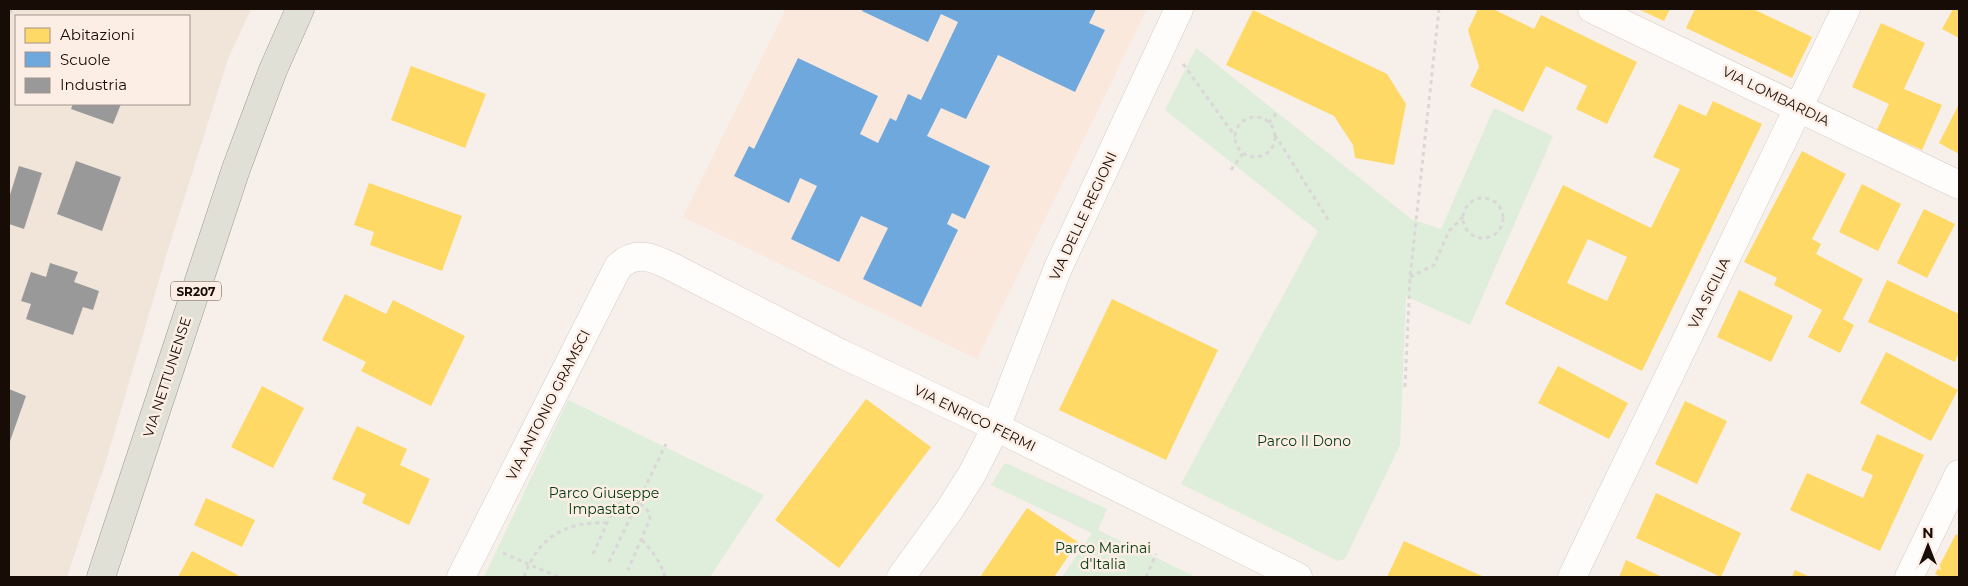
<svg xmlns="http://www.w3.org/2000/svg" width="1968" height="586" font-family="Montserrat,sans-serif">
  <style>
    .built { fill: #fae8dd }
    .industrial { fill: #f1e5d9; fill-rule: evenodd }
    .green { fill: #dfeddb }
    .homes { fill: #ffd966; fill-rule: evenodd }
    .schools { fill: #6fa8dc }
    .industry { fill: #999 }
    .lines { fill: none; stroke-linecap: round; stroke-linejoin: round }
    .street-casing { stroke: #d6ccc6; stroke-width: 29 }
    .primary-casing { stroke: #9a9686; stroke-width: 29 }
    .path { stroke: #dad7d6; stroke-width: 3; stroke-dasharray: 4 4; stroke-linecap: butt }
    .street { stroke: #fefdfc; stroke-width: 28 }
    .primary { stroke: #e0e0d7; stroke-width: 28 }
    .labels { text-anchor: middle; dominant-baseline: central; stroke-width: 5; stroke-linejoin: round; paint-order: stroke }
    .shield { fill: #fceee5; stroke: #5c5049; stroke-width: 1 }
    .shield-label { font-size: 12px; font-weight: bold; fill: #180d06 }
    .street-label { font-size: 14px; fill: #180d06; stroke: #fceee5 }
    .park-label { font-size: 14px; fill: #003b0f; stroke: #fceee5 }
  </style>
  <rect width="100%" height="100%" fill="#f7efea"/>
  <!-- built -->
  <polygon class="built" points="786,9 1147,9 977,359 683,217"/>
  <!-- industrial -->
  <path class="industrial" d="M9 9H251L228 59 166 256 106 461 67 577H9ZM16 16H189V104H16Z"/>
  <!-- green -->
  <g class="green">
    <polygon points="1196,48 1411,219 1441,229 1494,108 1553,136 1470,325 1406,296 1400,445 1345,559 1338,561 1181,484 1318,231 1165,110"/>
    <polygon points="568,400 764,495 710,577 484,577"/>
    <polygon points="1004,464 1008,464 1107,509 1098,530 1196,577 1062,577 1092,533 991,485"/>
  </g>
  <!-- homes -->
  <g class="homes">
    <polygon points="1478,9 1493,9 1534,29 1541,15 1637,62 1607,124 1576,109 1587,86 1546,66 1523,112 1470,86 1479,67 1468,30"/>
    <polygon points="1638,9 1670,9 1664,21"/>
    <polygon points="1695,9 1753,9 1812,37 1792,78 1686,28"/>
    <polygon points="1953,9 1959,9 1959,38 1942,29"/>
    <polygon points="1253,10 1387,74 1406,104 1394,165 1355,158 1353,145 1334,116 1226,65"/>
    <polygon points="1881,23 1925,43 1904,89 1942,105 1922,150 1877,130 1889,104 1852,87"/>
    <polygon points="411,66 486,94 465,148 391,120"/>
    <path d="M1713 101 1762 124 1642 371 1505 304 1563 185 1651 228 1680 169 1653 157 1679 104 1706 116ZM1588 239 1627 257 1607 301 1567 283Z"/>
    <polygon points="1959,104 1959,154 1939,143"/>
    <polygon points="1802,151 1846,174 1812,239 1821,244 1816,254 1863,279 1843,319 1854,325 1840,353 1808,337 1822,310 1774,285 1777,278 1744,262"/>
    <polygon points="369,183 462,216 442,271 370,245 374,232 354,225"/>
    <polygon points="1862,184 1901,204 1878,251 1839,232"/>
    <polygon points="1924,209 1955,224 1927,278 1897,263"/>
    <polygon points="1887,280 1959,314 1959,352 1955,362 1868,322"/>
    <polygon points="1739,290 1793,316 1771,362 1717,337"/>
    <polygon points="345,294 386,314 393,300 465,336 431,406 361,371 366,362 322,340"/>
    <polygon points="1112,299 1218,350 1166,460 1059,410"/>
    <polygon points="1886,352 1958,390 1931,441 1860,403"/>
    <polygon points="1558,366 1628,403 1609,439 1538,403"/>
    <polygon points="262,386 304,408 273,468 231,447"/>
    <polygon points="866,399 931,447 839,568 775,520"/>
    <polygon points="1685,401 1727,421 1697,484 1655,464"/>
    <polygon points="357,426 407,449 400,465 430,479 409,525 362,503 366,494 332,479"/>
    <polygon points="1877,434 1924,455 1880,551 1790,510 1807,473 1863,498 1873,475 1861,470"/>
    <polygon points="1656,493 1741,533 1721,577 1636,538"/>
    <polygon points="206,498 255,520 242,547 194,525"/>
    <polygon points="1027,508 1078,542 1054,577 980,577"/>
    <polygon points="1956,534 1959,535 1959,577 1941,577 1935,574"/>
    <polygon points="1404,541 1484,577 1387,577"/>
    <polygon points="192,551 238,575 237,577 178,577"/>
    <polygon points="1626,560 1662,577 1619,577"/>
    <polygon points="1795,570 1810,577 1792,577"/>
  </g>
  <!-- schools -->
  <polygon class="schools" points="863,9 1096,9 1089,23 1105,30 1075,92 998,55 966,119 941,108 927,136 990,166 965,219 952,213 947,224 958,230 921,307 863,279 888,228 861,216 839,262 791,239 817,186 800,178 789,203 734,176 749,146 754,149 798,58 878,96 860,134 878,143 890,118 896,121 908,94 921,100 958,22 941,14 928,42 862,11"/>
  <!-- industry -->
  <g class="industry">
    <polygon points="73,104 121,104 113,124 71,109"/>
    <polygon points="76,161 121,177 102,231 57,214"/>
    <polygon points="19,166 42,173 24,229 9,224 9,198"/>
    <polygon points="50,263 78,272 74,282 99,291 93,310 83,307 73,335 26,319 31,304 21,301 31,272 46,277"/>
    <polygon points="9,389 26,396 9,444"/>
  </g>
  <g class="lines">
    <!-- street casing -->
    <g class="street-casing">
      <g id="street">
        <polyline points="1592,9 1959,185"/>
        <path d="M461 577 618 267C637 248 656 259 676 269L840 353 996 427 1298 577"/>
        <polyline points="901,577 950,509 972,474 996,427 1058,268 1179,9"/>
        <polyline points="1572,577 1846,9"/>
        <polyline points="1909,577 1959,474"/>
      </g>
    </g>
    <!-- primary casing -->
    <g class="primary-casing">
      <polyline id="primary" points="101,577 236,169 273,70 300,9"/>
    </g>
    <!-- path -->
    <g class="path">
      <polyline points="9,13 14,9"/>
      <polyline points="1183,64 1235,136"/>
      <circle cx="1255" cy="137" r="20"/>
      <polyline points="1269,123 1277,112"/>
      <polyline points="1275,135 1329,221"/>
      <polyline points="1231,170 1243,153"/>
      <circle cx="1483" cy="218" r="20"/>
      <polyline points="1410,277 1434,265 1449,231 1463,217"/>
      <polyline points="1405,387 1410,277 1439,9"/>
      <path d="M642 540C652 551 661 562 665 577"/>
      <polyline points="503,553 558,577"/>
      <path d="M593 554 614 508C621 501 629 499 638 501L649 512 650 519 628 570"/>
      <polyline points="609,562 666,444"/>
      <path d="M524 577C538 537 566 521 607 523"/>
      <polyline points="1146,577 1156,554"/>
    </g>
    <!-- street -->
    <use href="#street" class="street"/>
    <!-- primary -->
    <use href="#primary" class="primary"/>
  </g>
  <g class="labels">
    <!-- shield labels -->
    <rect class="shield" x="171" y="281.5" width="50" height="19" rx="4"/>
    <g class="shield-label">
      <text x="196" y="291">SR207</text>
    </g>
    <!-- street labels -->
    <g class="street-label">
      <text transform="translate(1776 96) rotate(26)">VIA LOMBARDIA</text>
      <text transform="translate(1083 216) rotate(-65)">VIA DELLE REGIONI</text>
      <text transform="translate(1709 293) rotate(-64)">VIA SICILIA</text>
      <text transform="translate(167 377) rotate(-72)">VIA NETTUNENSE</text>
      <text transform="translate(548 405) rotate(-63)">VIA ANTONIO GRAMSCI</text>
      <text transform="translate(975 418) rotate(26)">VIA ENRICO FERMI</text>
    </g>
    <!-- park labels -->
    <g class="park-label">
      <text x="1304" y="441">Parco Il Dono</text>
      <text x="604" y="493">Parco Giuseppe<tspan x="604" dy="16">Impastato</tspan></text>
      <text x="1103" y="548">Parco Marinai<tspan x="1103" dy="16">d'Italia</tspan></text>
    </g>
  </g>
  <!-- border -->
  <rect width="1968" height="586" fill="none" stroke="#180d06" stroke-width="20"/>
  <!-- legend -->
  <rect x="15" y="15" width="175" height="90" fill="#fceee5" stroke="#a1948c"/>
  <rect x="25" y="28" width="25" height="15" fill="#ffd966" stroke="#a1948c"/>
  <text x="60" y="40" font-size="15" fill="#180d06">Abitazioni</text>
  <rect x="25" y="52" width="25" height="15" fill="#6fa8dc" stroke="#a1948c"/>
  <text x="60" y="65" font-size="15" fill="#180d06">Scuole</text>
  <rect x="25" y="78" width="25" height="15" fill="#999999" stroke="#a1948c"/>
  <text x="60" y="90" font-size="15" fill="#180d06">Industria</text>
  <!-- north arrow -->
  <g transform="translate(1928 546)" stroke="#fceee5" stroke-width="4" paint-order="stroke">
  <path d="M0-4L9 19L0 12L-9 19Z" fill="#180d06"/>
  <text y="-8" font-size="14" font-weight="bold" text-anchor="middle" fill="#180d06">N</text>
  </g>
</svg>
